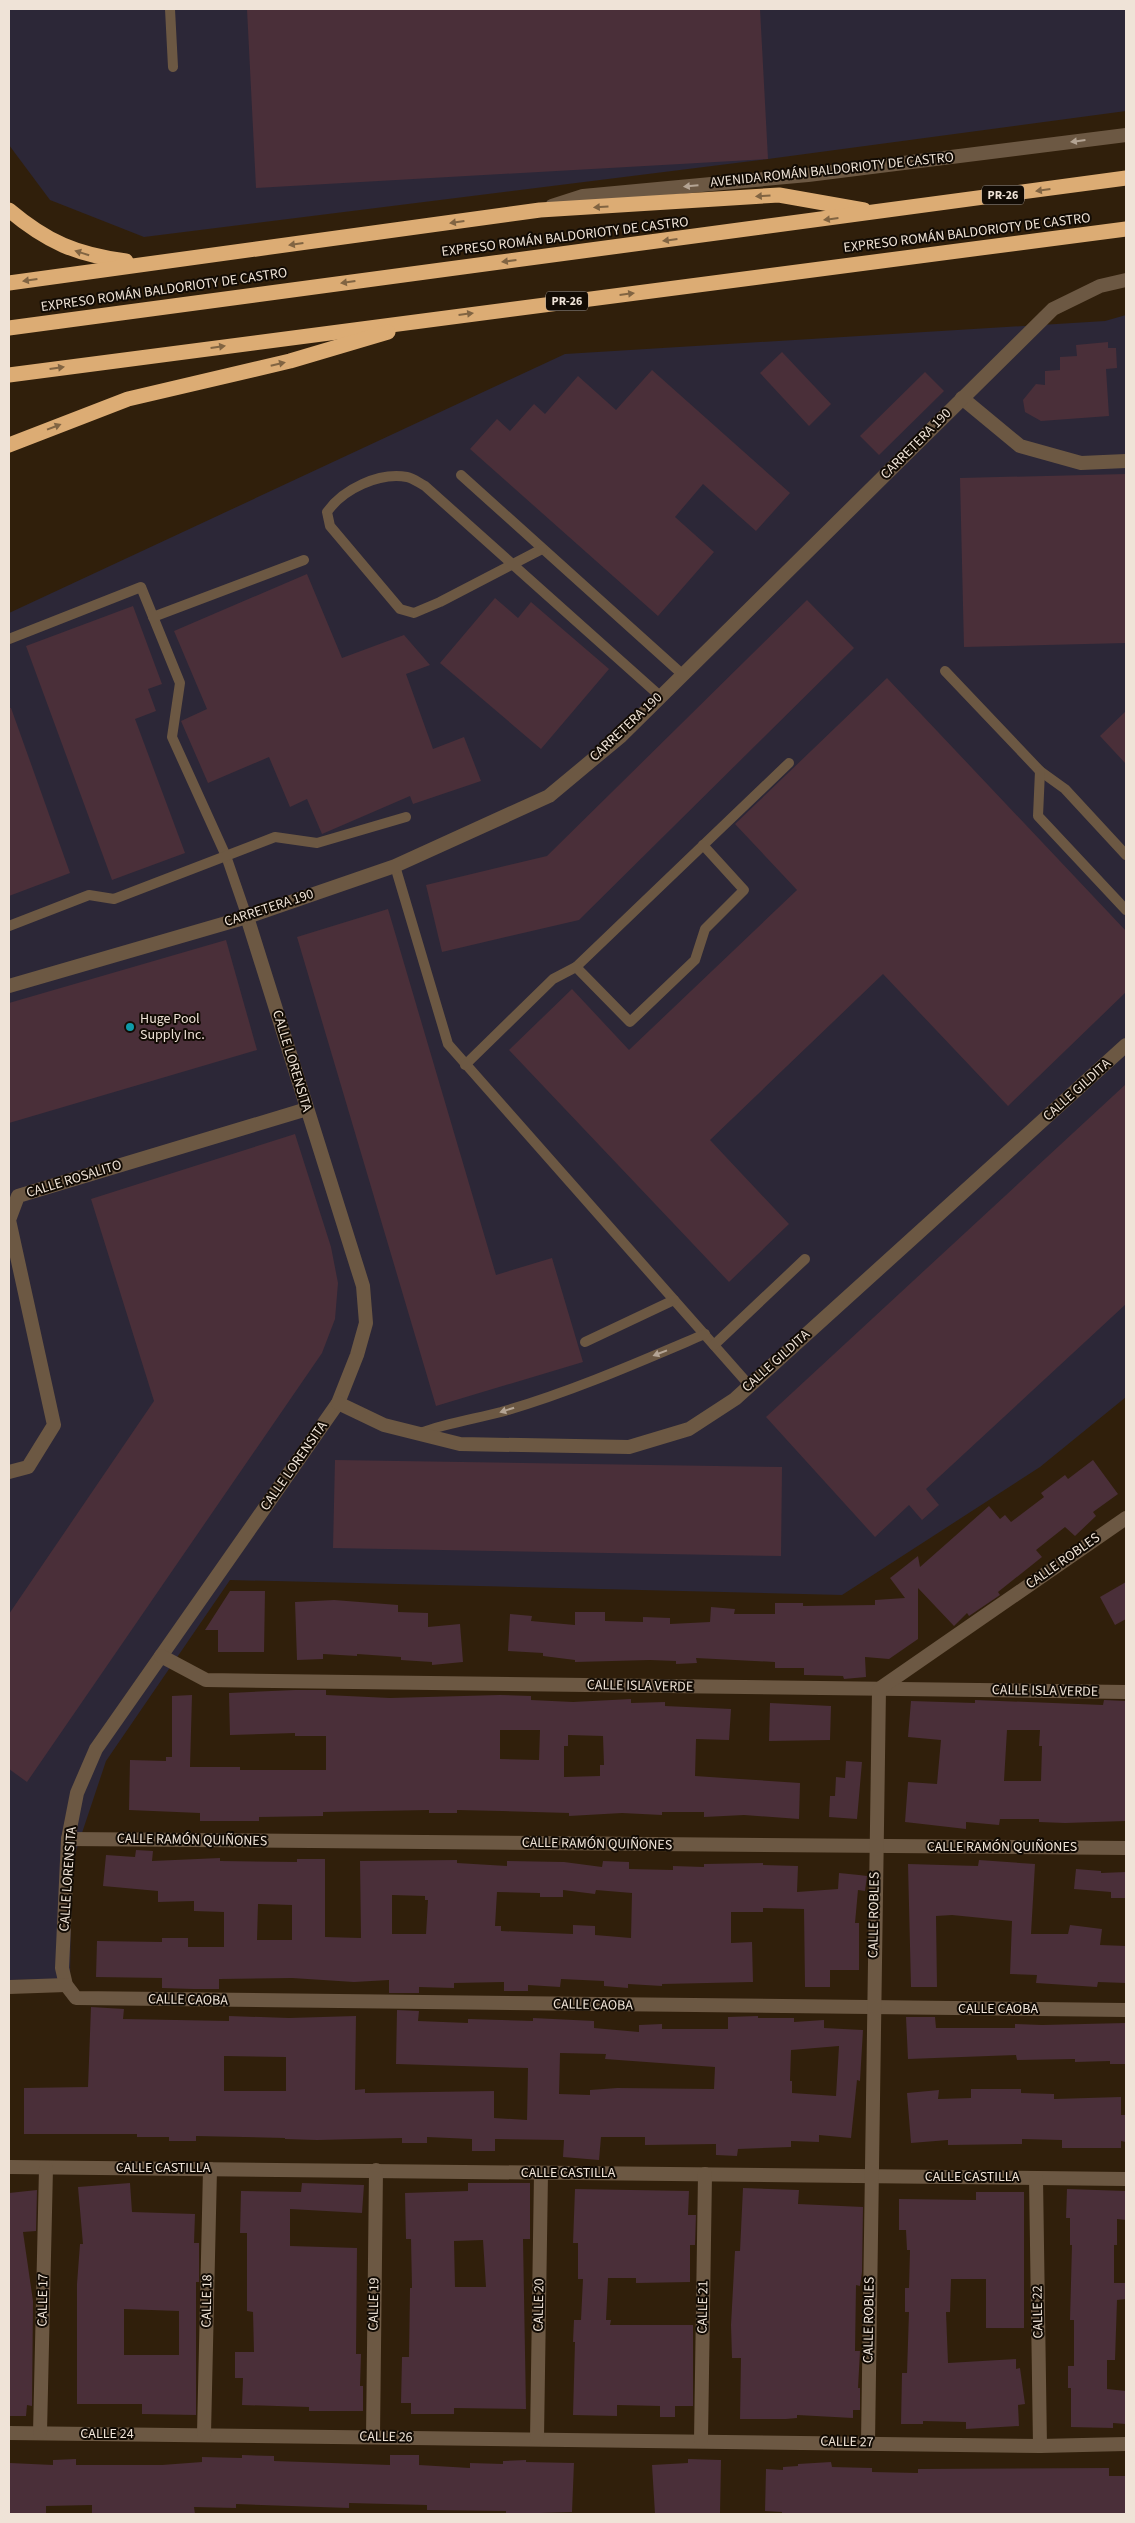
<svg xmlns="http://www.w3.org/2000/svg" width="1135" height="2523" font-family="'Source Sans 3',sans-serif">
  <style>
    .industrial { fill: #2c2737 }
    .building { fill: #4a2f39; fill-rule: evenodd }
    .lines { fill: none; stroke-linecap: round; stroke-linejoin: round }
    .service { stroke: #6c5843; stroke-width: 10 }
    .minor { stroke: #6c5843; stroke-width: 14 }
    .tertiary { stroke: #6c5843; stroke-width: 14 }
    .motorway { stroke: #dcac74; stroke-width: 15 }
    .oneway { fill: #b4a494 }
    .oneway2 { fill: #816442 }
    .culture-dot { fill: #0f9aa8; stroke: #120b04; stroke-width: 2 }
    .labels { text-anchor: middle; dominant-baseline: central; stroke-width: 4; stroke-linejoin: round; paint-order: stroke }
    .shield { fill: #120b04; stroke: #ada298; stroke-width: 1 }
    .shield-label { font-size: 12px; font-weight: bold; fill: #efe3d7 }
    .street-label { font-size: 14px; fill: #efe3d7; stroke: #120b04 }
    .poi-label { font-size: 14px; fill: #efe3d7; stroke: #120b04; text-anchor: start }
  </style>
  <rect width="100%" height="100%" fill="#301f0b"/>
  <!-- industrial -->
  <g class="industrial">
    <polygon points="9,9 1126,9 1126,111 768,159 144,237 50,200 9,145"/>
    <polygon points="1126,315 1126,1397 1040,1467 842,1595 230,1580 106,1761 72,1863 70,1979 9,1980 9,613 565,354 1105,321"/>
  </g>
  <!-- building -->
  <g class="building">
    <polygon points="247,9 760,9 768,159 256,188"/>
    <polygon points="1108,342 1108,348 1116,348 1117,368 1106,369 1109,416 1041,421 1025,412 1023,400 1036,384 1045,385 1045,371 1060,370 1060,357 1077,356 1076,345"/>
    <polygon points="782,352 831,404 809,426 760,373"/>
    <polygon points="652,370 790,493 756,531 703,484 675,517 714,552 658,616 470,449 497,419 510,431 534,404 545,414 578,376 616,410"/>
    <polygon points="925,372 944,391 879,455 860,436"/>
    <polygon points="1126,474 1126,643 964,647 960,478"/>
    <polygon points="307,574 342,658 404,635 430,665 406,674 433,749 464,737 481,781 413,804 410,796 322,834 307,799 290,807 269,757 208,783 181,721 207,709 174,631"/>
    <polygon points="495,598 518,618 531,602 609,669 541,749 440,663"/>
    <polygon points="807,600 854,648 579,920 442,952 426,885 547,856"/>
    <polygon points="133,606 162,684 148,689 156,711 135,719 185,853 112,880 26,646"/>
    <polygon points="887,678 1126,931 1126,992 1008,1106 883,974 710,1140 789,1224 729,1282 509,1050 572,989 629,1050 797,890 735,824"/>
    <polygon points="9,708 11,708 70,873 9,896"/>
    <polygon points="1126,711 1126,764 1100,736"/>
    <polygon points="388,909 496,1275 552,1258 583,1362 436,1406 297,937"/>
    <polygon points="226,940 257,1050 9,1123 9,1003"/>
    <polygon points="1126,1084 1126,1304 926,1489 939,1505 922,1520 909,1505 875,1537 766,1417"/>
    <polygon points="295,1134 331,1247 338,1283 335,1319 322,1353 27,1782 9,1769 9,1614 154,1401 91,1199"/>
    <polygon points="335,1460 782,1467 781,1556 333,1548"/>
    <polygon points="1093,1460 1118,1494 1093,1512 1096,1516 1075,1536 1065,1527 1036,1550 1042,1557 998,1592 1000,1595 969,1616 967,1613 954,1626 918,1588 918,1639 889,1659 865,1657 866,1677 844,1679 843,1676 804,1675 804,1668 775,1668 775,1662 696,1658 697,1663 676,1664 676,1661 650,1660 575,1662 575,1660 543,1656 543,1653 508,1651 510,1614 532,1616 531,1621 575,1625 575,1612 605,1612 605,1621 643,1622 643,1617 670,1618 670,1624 710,1622 711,1607 735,1609 734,1614 775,1614 775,1603 803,1603 803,1606 875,1605 875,1600 905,1598 890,1578 918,1556 920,1567 989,1506 1000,1519 1005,1515 1011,1522 1044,1497 1041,1493 1065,1475 1068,1479"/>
    <polygon points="1126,1582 1126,1619 1115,1625 1100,1597"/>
    <polygon points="230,1591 265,1591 264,1652 218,1652 218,1630 205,1630"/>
    <polygon points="334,1600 398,1605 398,1612 428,1613 428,1627 460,1624 463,1662 432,1665 432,1662 401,1660 401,1657 357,1654 357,1656 323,1654 323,1659 297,1660 295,1602"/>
    <path d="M295 1690H326V1695L390 1698 500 1695 531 1696V1700L573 1702 631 1699V1703L665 1702V1706L731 1709 729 1740 696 1739 695 1776 800 1783 799 1819 744 1815 704 1817V1812H662V1815L622 1813 569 1816V1813L502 1811 457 1810V1813H429V1810L323 1812V1816L259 1817V1821H200V1813L129 1810 130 1760 166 1761V1757H172V1696L192 1695 190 1767H240V1770H326V1736H295V1733L230 1735 229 1693ZM500 1730H540L539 1760 500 1759ZM568 1735 603 1736 604 1765H600V1776L564 1777V1746H568Z"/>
    <path d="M975 1700 1103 1705 1104 1700 1126 1701V1821L1065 1823 1039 1822V1819H1000L999 1825 966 1822V1829L905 1822 908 1782 937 1784 941 1740 908 1737 911 1701 975 1703ZM1007 1730H1040L1039 1746H1042L1041 1781H1004Z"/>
    <polygon points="770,1703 831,1706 830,1740 769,1741"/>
    <polygon points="846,1761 862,1762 857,1819 829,1817 830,1796 835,1796 836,1777 845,1778"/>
    <path d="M136 1850 153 1851 152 1861 220 1858V1861L297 1862V1859H325V1937L361 1938 360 1861 457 1860V1863L507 1866V1861L564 1862 602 1867 603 1861 629 1862V1869L673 1870V1866L704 1867V1864L763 1863V1865L798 1866 797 1892 838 1889 839 1873 859 1875 867 1876 865 1891 858 1890 855 1923H859V1970H830V1987H805L804 1909 763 1908V1912H731V1943L752 1942 753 1982 662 1984V1986L628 1984V1988L604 1986V1981L561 1979 560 1987 528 1985V1991H504V1982L454 1983V1988L419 1987V1993H389V1980L354 1982 292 1978 219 1979V1989H193L162 1988V1978L96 1977 97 1941 162 1942V1938H188V1947H224V1912L194 1911V1901L158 1902V1891L103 1886 106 1855 135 1857ZM563 1890 595 1894 596 1890 632 1893 631 1938 595 1935V1926L573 1925V1934L501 1931V1926H495L497 1892 540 1893V1897H563ZM392 1895 425 1896V1900H428L426 1934H392ZM258 1904 292 1905V1940H257Z"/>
    <polygon points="979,1860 1035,1864 1031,1934 1068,1934 1070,1925 1102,1929 1100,1945 1126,1946 1126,1983 1098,1982 1097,1987 1036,1983 1037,1975 1010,1974 1012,1921 952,1915 936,1916 937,1987 911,1987 908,1864 978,1866"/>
    <polygon points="1076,1869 1101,1871 1101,1873 1126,1872 1126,1898 1111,1898 1111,1892 1074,1889"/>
    <path d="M91 2007 124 2009 123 2019 229 2021V2016L289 2018 356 2016 355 2090 365 2089V2093L494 2091V2118L527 2120 528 2068 396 2064 397 2010 419 2011 418 2021 468 2023V2019L533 2021V2018L594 2021V2028L639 2032V2025L662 2024V2029H728V2017L758 2016V2018H794V2022L824 2020V2028L863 2030 860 2081 857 2080 851 2138 819 2135V2142L791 2141V2147L738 2149 737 2156 716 2155V2144L645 2145V2137H601L599 2160 563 2157 564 2140 495 2139V2151H472V2139L427 2137V2143H402V2138L317 2140 285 2139V2138L196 2136V2141H169V2137H137V2134H24V2088L88 2087ZM839 2046 836 2096 792 2093V2081H790L791 2050ZM560 2053 606 2054 605 2059 715 2067 714 2089 617 2088 590 2090V2095L559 2094ZM224 2056 286 2057V2091H224Z"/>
    <polygon points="906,2017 935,2017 936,2028 1015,2028 1015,2024 1042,2025 1126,2023 1126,2064 1110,2064 1110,2061 1075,2062 1075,2059 1017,2060 1016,2055 908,2059"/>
    <polygon points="971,2089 1021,2089 1021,2093 1054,2094 1054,2099 1121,2097 1121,2115 1126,2115 1126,2142 1121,2141 1121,2148 1062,2148 1062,2140 1022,2139 1022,2144 948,2145 948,2140 911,2143 907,2093 939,2090 938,2099 971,2098"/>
    <path d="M130 2183 132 2212 195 2214 194 2243H199V2282H196V2415L142 2414V2404H77V2284L80 2244H83L78 2187ZM124 2309 179 2311V2355H124Z"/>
    <polygon points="302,2183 364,2185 362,2213 290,2209 290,2246 357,2248 356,2354 361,2354 360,2386 363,2386 363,2411 309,2411 309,2407 242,2405 243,2378 235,2378 235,2352 254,2352 253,2312 247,2311 247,2233 240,2233 241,2191 301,2192"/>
    <path d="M468 2183H530V2239H523L526 2409 454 2408V2414H411V2403H401L402 2357H409L410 2288H412L411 2239H406L405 2193 468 2191ZM483 2240 486 2287H455L454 2241Z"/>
    <polygon points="743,2188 799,2190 798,2204 863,2207 862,2272 860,2286 856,2285 855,2351 860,2351 858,2388 860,2388 860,2410 853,2410 853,2418 797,2415 797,2418 786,2419 740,2419 741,2358 732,2358 731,2325 735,2251 740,2251"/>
    <polygon points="575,2189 689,2191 688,2215 696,2215 695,2245 690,2245 690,2282 636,2283 636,2278 608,2278 606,2320 611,2320 610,2325 693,2325 693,2406 675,2406 675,2417 660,2417 660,2406 617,2405 617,2416 573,2415 575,2342 573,2342 574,2320 581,2320 583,2279 578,2279 578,2243 573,2243"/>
    <polygon points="1067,2189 1126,2191 1126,2220 1117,2219 1117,2245 1114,2245 1114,2283 1126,2283 1126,2299 1117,2300 1115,2360 1107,2360 1107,2389 1126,2391 1126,2424 1113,2423 1113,2428 1071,2427 1071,2388 1068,2388 1068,2366 1074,2366 1074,2320 1070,2320 1072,2245 1070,2245 1070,2218 1066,2218"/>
    <polygon points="37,2190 36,2231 23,2232 33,2301 32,2406 27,2405 26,2416 9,2416 9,2193"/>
    <polygon points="976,2192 1024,2192 1024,2328 986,2328 986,2279 951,2279 950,2312 946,2312 948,2363 1016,2359 1016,2369 1020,2368 1025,2404 1018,2405 1019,2426 966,2429 966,2422 923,2421 923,2424 901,2424 902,2373 907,2373 909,2312 905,2312 905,2288 909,2288 910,2250 907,2250 906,2230 899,2230 899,2199 976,2200"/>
    <polygon points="242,2455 274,2456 274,2461 390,2465 390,2455 419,2455 419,2465 470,2468 470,2463 503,2464 503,2461 526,2460 526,2462 574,2463 572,2512 506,2514 506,2511 427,2510 427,2505 349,2503 349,2508 236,2504 236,2508 194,2507 195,2514 92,2514 92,2505 46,2506 46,2514 9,2514 10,2463 53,2465 53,2460 76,2459 76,2465 162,2465 202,2462 202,2457 242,2458"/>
    <polygon points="688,2459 721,2460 720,2514 655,2514 652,2465 688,2463"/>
    <polygon points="831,2462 832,2467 872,2468 872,2472 918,2473 918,2469 1109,2468 1109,2476 1126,2476 1126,2514 782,2514 782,2512 765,2511 766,2469 783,2470 783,2467 798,2466 798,2464"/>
  </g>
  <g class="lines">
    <!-- service -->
    <g class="service">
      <polyline points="170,9 173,67"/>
      <polyline points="461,475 682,674"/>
      <path d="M542 549 440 602 414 613 400 609 330 526 327 512C343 489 379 472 407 477 413 478 419 483 425 486L660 696"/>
      <polyline points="153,617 304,560"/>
      <polyline points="9,639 141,587 180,683 172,737 226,856 247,917"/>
      <polyline points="945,671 1040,771 1065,789 1126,855"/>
      <polyline points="1040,771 1038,816 1126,910"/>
      <polyline points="395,866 448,1044 750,1386"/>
      <polyline points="9,926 89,895 114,899 275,837 317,843 406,817"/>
      <polyline points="576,967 789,763"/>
      <polyline points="465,1065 553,979 576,967 630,1022 695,960 705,929 744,890 703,845"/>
      <polyline points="585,1342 674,1300"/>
      <polyline points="714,1345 805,1259"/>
      <path d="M420 1433C447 1423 474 1419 501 1412 571 1392 639 1362 705 1334"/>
    </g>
    <!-- minor -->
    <g class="minor">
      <polyline points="552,206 583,196 808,175 1126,135"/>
      <polyline points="962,398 1020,446 1081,463 1126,461"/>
      <polyline points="247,917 363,1286 366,1323 357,1355 338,1403 96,1749 77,1793 68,1839 62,1968 66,1985 76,1998 1126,2010"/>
      <polyline points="338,1403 384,1425 460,1444 629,1447 689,1429 735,1399 1126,1045"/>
      <polyline points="9,1472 28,1467 54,1425 9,1220 18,1196 307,1109"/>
      <polyline points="161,1656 206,1680 1126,1692"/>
      <polyline points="68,1839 1126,1848"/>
      <polyline points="9,1987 66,1985"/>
      <polyline points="9,2167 1126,2179"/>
      <polyline points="1036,2178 1040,2446"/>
      <polyline points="9,2433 1040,2446 1126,2444"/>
      <polyline points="40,2433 46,2168"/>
      <polyline points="204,2434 210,2169"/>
      <polyline points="373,2437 376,2170"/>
      <polyline points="537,2438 541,2173"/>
      <polyline points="701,2440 705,2174"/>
      <polyline points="868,2442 879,1689 1126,1518"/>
    </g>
    <!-- tertiary -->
    <polyline class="tertiary" points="9,986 247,917 395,866 549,796 621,736 1053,309 1100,286 1126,280"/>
    <!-- motorway -->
    <g class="motorway">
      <path d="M9 210C47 242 77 255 126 261"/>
      <polyline points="9,283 540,210 779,195 864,210"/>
      <polyline points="9,328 1126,178"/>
      <polyline points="9,375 1126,229"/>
      <polyline points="9,445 128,399 290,361 388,332"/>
    </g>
  </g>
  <!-- one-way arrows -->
  <defs><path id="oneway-solid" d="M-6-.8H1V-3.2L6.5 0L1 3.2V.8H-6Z" transform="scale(1.25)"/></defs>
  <g class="oneway">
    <use href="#oneway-solid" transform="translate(1078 141) rotate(173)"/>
    <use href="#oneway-solid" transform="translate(691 186) rotate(175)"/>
    <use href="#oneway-solid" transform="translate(660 1353) rotate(159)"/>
    <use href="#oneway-solid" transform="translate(507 1410) rotate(162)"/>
  </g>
  <g class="oneway2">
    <use href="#oneway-solid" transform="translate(1043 190) rotate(172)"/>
    <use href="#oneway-solid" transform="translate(763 196) rotate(176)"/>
    <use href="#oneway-solid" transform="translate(601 207) rotate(176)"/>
    <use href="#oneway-solid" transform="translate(831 219) rotate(173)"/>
    <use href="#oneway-solid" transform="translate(457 222) rotate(172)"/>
    <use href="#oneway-solid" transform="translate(670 240) rotate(173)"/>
    <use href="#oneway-solid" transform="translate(296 244) rotate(172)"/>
    <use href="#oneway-solid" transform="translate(82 253) rotate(-163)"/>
    <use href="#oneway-solid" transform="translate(509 261) rotate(173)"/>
    <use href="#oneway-solid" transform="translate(30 280) rotate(172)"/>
    <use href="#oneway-solid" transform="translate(348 282) rotate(172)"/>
    <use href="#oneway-solid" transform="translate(627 294) rotate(-7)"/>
    <use href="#oneway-solid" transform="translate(466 314) rotate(-7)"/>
    <use href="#oneway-solid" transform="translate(218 347) rotate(-8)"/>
    <use href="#oneway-solid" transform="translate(278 364) rotate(-13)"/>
    <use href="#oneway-solid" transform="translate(57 368) rotate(-8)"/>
    <use href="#oneway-solid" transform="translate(54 427) rotate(-21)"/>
  </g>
  <!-- markers -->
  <circle class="culture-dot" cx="130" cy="1027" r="5"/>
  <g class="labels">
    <!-- shield labels -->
    <g class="shield">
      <rect x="982" y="185.5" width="42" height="19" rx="4"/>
      <rect x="546" y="291.5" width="42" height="19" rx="4"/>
    </g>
    <g class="shield-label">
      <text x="1003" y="195">PR-26</text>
      <text x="567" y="301">PR-26</text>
    </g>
    <!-- street labels -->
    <g class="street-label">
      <text transform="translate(832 170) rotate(-6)">AVENIDA ROMÁN BALDORIOTY DE CASTRO</text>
      <text transform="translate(967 233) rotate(-7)">EXPRESO ROMÁN BALDORIOTY DE CASTRO</text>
      <text transform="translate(565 237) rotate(-7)">EXPRESO ROMÁN BALDORIOTY DE CASTRO</text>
      <text transform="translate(164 290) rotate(-8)">EXPRESO ROMÁN BALDORIOTY DE CASTRO</text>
      <text transform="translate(916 444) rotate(-45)">CARRETERA 190</text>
      <text transform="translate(626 727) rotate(-43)">CARRETERA 190</text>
      <text transform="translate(269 908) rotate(-18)">CARRETERA 190</text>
      <text transform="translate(292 1061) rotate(73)">CALLE LORENSITA</text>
      <text transform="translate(1077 1090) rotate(-42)">CALLE GILDITA</text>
      <text transform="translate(74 1179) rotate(-17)">CALLE ROSALITO</text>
      <text transform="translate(776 1361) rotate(-42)">CALLE GILDITA</text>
      <text transform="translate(294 1466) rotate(-55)">CALLE LORENSITA</text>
      <text transform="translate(1063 1561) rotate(-35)">CALLE ROBLES</text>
      <text transform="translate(640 1686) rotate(1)">CALLE ISLA VERDE</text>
      <text transform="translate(1045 1691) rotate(1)">CALLE ISLA VERDE</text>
      <text transform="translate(192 1840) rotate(1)">CALLE RAMÓN QUIÑONES</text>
      <text transform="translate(597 1844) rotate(1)">CALLE RAMÓN QUIÑONES</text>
      <text x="1002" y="1847">CALLE RAMÓN QUIÑONES</text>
      <text transform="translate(68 1879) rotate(-86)">CALLE LORENSITA</text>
      <text transform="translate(874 1915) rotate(-89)">CALLE ROBLES</text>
      <text transform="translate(188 2000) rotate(1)">CALLE CAOBA</text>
      <text transform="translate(593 2005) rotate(1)">CALLE CAOBA</text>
      <text x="998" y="2009">CALLE CAOBA</text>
      <text x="163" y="2168">CALLE CASTILLA</text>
      <text x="568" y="2173">CALLE CASTILLA</text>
      <text x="972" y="2177">CALLE CASTILLA</text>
      <text transform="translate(43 2300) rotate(-89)">CALLE 17</text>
      <text transform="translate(207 2301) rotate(-89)">CALLE 18</text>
      <text transform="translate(374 2304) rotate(-89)">CALLE 19</text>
      <text transform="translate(539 2305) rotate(-89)">CALLE 20</text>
      <text transform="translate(703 2307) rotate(-89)">CALLE 21</text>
      <text transform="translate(1038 2312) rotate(-91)">CALLE 22</text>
      <text transform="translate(869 2320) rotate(-89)">CALLE ROBLES</text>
      <text x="107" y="2434">CALLE 24</text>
      <text transform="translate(386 2437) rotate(1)">CALLE 26</text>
      <text transform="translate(847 2442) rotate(1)">CALLE 27</text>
    </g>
    <!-- poi labels -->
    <g class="poi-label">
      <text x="140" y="1019">Huge Pool<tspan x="140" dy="16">Supply Inc.</tspan></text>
    </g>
  </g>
  <!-- border -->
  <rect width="1135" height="2523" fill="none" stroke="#efe3d7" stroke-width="20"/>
</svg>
